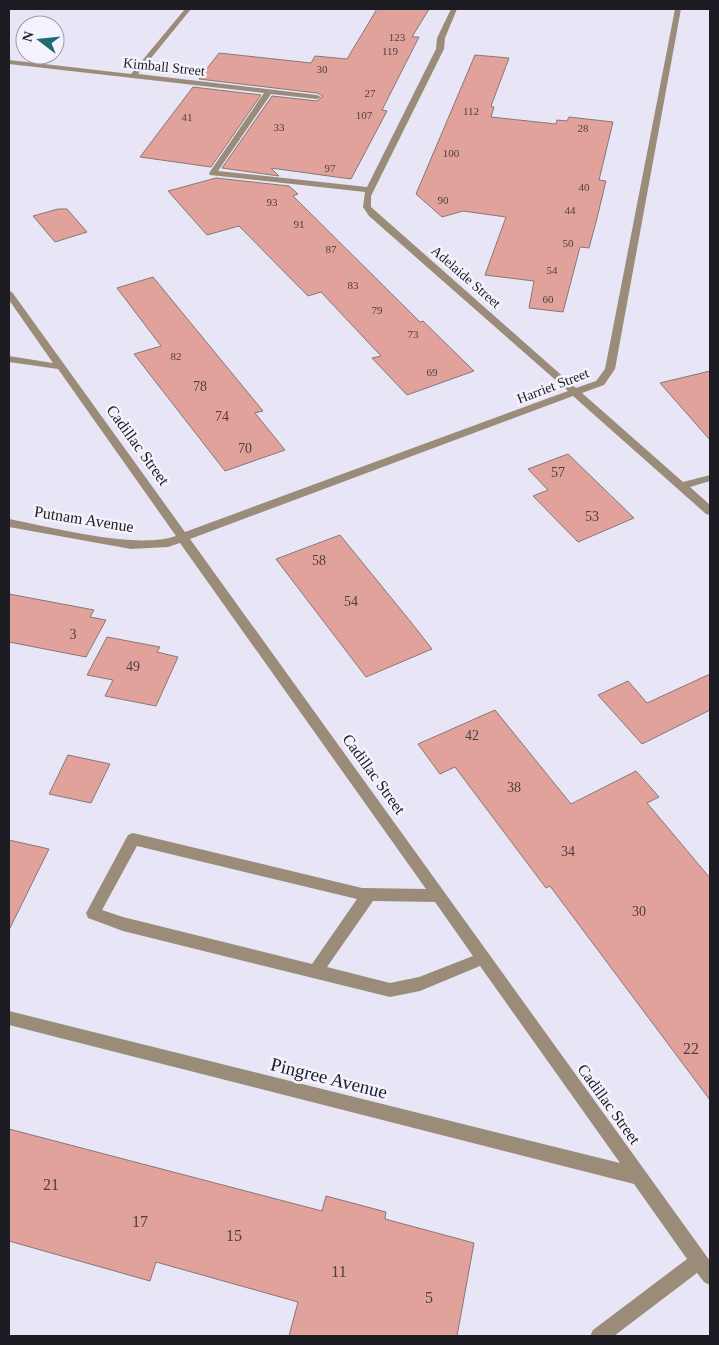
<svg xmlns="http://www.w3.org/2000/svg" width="719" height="1345" font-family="Georgia,serif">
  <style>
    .building { fill: #e0a29a; stroke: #897775 }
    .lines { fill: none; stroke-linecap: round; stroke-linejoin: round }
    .minor { fill: #9b8c79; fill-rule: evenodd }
    .labels { text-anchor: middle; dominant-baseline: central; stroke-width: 5; stroke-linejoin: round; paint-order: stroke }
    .far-number-label { font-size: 11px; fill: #4e3e40 }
    .far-street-label { font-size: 14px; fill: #1d1c22; stroke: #f4f3fd }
    .number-label { font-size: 14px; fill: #4e3e40 }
    .street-label { font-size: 16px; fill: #1d1c22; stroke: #f4f3fd }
    .near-number-label { font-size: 16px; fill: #4e3e40 }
    .near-street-label { font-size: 19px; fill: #1d1c22; stroke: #f4f3fd }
  </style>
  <rect width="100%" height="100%" fill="#e7e5f6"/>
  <!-- building -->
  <g class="building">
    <polygon points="377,9 429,9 412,37 419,37 382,110 387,111 351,179 271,168 279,176 222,168 272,96 317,101 323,96 317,93 199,79 219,53 311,63 315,56 347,59"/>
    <polygon points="475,55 509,58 491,106 494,107 491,117 556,124 557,120 567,121 569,117 613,122 599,180 606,181 596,222 589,248 580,247 563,312 529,308 534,281 485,275 506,217 463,211 442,217 416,194"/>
    <polygon points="193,87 261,95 211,167 140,157"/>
    <polygon points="216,178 289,186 298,194 293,196 420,322 423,321 474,371 407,395 372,358 381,356 321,292 308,296 239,226 207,235 168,191"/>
    <polygon points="58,209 67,209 87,232 55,242 33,216"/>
    <polygon points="153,277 263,411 255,413 285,450 225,471 134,354 161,346 117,288"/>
    <polygon points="710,371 710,440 660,383"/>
    <polygon points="568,454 634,518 578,542 533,496 548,490 528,469"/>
    <polygon points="340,535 410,621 432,649 366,677 276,559"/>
    <polygon points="9,594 94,610 90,617 106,620 86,657 9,642"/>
    <polygon points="107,637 160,647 157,652 178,657 156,706 105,696 113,680 87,675"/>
    <polygon points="710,674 710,710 642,744 598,695 628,681 647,703"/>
    <polygon points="495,710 571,804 636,771 659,797 647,803 710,878 710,1100 550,886 546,888 455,767 440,774 418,744"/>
    <polygon points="68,755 110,764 91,803 49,794"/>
    <polygon points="9,840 49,849 9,930"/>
    <polygon points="9,1129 322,1211 326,1196 386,1212 385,1219 474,1243 457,1336 289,1336 298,1302 156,1262 150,1281 9,1241"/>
  </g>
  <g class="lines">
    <!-- minor -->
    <path class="minor" d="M185 9H191L138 74 317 95 321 97 317 99 271 94 218 171 367 187 436 49 437 38 451 9H457L445 38 444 49 371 196V207L576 388 596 381 605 369 675 9H681L615 369 604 385 582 393 683 482 710 475V481L690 487 710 505V515L706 514 573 396 190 539 710 1261V1285L704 1282 697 1273 614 1336H590L593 1330 687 1259 634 1184 9 1025V1011L620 1163 480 966 420 991 390 997 123 931 88 918 86 913 128 835 133 833 362 888 426 889 180 543 168 547 131 549 9 527V519C51 527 137 550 176 536L58 369 9 362V356L53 363 9 300V291L12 292 185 532 568 391 369 216 363 207 365 192 210 175 209 173 264 93 9 64V60L131 74ZM137 846 357 899 312 964 123 917 102 910ZM373 901 435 902 473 956 419 977 390 983 327 967Z"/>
  </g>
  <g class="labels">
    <!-- far-number labels -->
    <g class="far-number-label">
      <text x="397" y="37">123</text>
      <text x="390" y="51">119</text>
      <text x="322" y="69">30</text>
      <text x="370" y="93">27</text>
      <text x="471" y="111">112</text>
      <text x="364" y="115">107</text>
      <text x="187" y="117">41</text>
      <text x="279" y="127">33</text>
      <text x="583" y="128">28</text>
      <text x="451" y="153">100</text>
      <text x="330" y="168">97</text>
      <text x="584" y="187">40</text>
      <text x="443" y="200">90</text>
      <text x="272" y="202">93</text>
      <text x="570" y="210">44</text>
      <text x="299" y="224">91</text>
      <text x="568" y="243">50</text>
      <text x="331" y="249">87</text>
      <text x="552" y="270">54</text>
      <text x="353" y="285">83</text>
      <text x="548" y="299">60</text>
      <text x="377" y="310">79</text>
      <text x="413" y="334">73</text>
      <text x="176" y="356">82</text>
      <text x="432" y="372">69</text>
    </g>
    <!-- far-street labels -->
    <g class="far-street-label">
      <text transform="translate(164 67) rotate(6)">Kimball Street</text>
      <text transform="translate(466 277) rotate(41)">Adelaide Street</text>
      <text transform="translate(553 386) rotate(-21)">Harriet Street</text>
    </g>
    <!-- number labels -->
    <g class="number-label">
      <text x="200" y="386">78</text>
      <text x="222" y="416">74</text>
      <text x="245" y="448">70</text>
      <text x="558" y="472">57</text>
      <text x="592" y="516">53</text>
      <text x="319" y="560">58</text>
      <text x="351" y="601">54</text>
      <text x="73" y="634">3</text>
      <text x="133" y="666">49</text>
      <text x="472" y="735">42</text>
      <text x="514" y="787">38</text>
      <text x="568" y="851">34</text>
      <text x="639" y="911">30</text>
    </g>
    <!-- street labels -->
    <g class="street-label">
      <text transform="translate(138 445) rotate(54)">Cadillac Street</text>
      <text transform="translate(84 519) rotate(9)">Putnam Avenue</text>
      <text transform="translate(374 774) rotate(54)">Cadillac Street</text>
      <text transform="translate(609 1104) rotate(54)">Cadillac Street</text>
    </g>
    <!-- near-number labels -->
    <g class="near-number-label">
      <text x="691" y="1048">22</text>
      <text x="51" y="1184">21</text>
      <text x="140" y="1221">17</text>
      <text x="234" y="1235">15</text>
      <text x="339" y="1271">11</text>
      <text x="429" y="1297">5</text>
    </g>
    <!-- near-street labels -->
    <g class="near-street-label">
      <text transform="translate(329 1078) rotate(14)">Pingree Avenue</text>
    </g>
  </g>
  <!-- border -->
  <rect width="719" height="1345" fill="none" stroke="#1d1c22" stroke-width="20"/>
  <!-- north arrow -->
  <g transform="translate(40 40) rotate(286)"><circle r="24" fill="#f4f3fd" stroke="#9e9da5"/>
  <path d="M0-4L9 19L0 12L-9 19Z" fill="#206b73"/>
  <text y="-8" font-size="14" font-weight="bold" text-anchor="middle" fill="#1d1c22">N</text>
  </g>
</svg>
